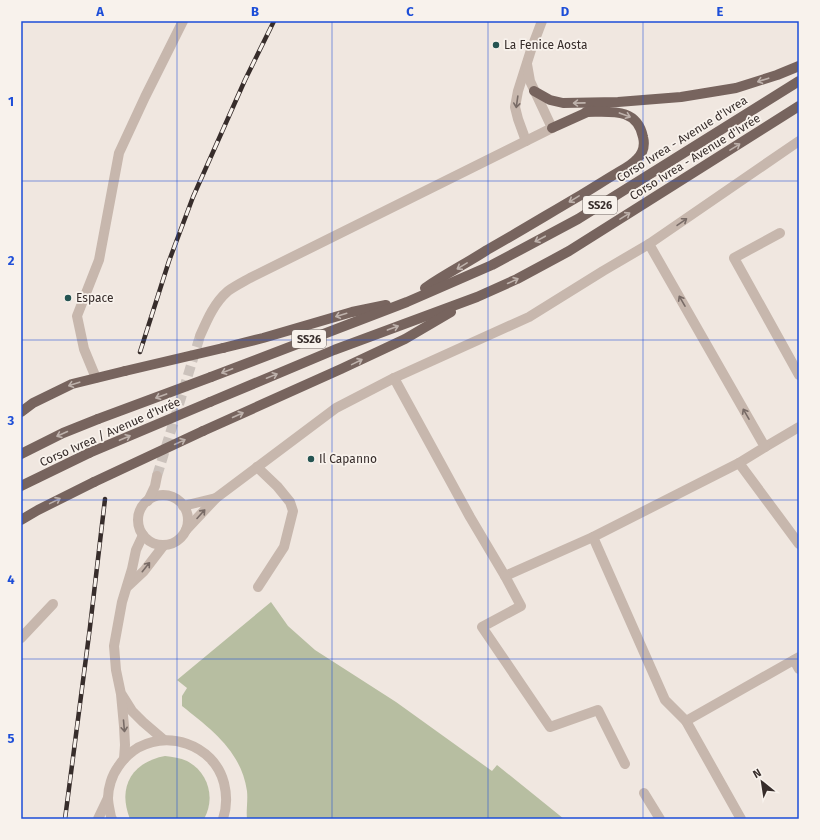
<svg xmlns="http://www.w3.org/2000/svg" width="820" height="840" font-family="'Fira Sans',sans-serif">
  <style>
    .green { fill: #b7bea1 }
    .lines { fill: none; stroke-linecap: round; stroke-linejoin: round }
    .minor-tunnel { stroke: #cbc2bc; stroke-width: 10; stroke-dasharray: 10 5; stroke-linecap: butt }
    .service { stroke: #c7b7ad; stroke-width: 10 }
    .minor { stroke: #c7b7ad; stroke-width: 10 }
    .tertiary { stroke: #c7b7ad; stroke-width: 10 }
    .primary { stroke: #77645e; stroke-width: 10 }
    .rail-casing { stroke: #372d2b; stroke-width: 4.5 }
    .rail { stroke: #f8f2ec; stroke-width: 3; stroke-dasharray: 9; stroke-linecap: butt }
    .primary-bridge { stroke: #77645e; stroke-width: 10 }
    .oneway { stroke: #beb2ac }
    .oneway2 { stroke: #786b66 }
    .grid { fill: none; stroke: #1d4ed8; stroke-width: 1; stroke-opacity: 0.55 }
    .poi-dot { fill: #255452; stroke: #f8f2ec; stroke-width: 1.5 }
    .labels { text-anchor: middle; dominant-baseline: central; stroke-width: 3.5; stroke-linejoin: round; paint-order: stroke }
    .shield { fill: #f8f2ec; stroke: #716865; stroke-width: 1 }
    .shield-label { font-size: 11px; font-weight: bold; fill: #372d2b }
    .poi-label { font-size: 12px; fill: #372d2b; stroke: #f8f2ec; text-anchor: start }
    .street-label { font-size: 12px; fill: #372d2b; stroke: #f8f2ec }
    .neatline { fill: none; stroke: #1d4ed8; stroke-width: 1.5 }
    .grid-label { font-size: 13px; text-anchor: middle; font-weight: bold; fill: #1d4ed8 }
  </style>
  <rect width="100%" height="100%" fill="#f0e7e0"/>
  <!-- green -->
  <g class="green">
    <path d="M271 602 288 626 315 650 396 702 492 771 497 765 564 819H247C246 810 248 801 247 791 241 751 212 730 182 706V696L187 688 177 680Z"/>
    <path d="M165 756C173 757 180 758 187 761 208 772 216 798 204 819H130C117 787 132 762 165 756Z"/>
  </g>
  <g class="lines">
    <!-- minor-tunnel -->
    <polyline class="minor-tunnel" points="157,476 200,336"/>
    <!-- service -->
    <g class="service">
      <polyline points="780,233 734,258 799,375"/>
      <polyline points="765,447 799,427"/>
      <polyline points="257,467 277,486 290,502 293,511 284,547 258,587"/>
    </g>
    <!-- minor -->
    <g class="minor">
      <polyline points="526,141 518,119 515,107 518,91 531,50 542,21"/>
      <path d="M200 336C207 320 214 303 228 291 235 286 243 282 250 278L552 128 530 81 527 64"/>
      <polyline points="96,378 84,349 77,316 99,260 119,153 145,97 183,21"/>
      <polyline points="394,378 470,517 505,576 593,537 739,463 765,447 649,244"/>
      <polyline points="739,463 799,544"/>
      <circle cx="163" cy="520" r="25"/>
      <polyline points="148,501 155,486 157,476"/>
      <polyline points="183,506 216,498"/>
      <polyline points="186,530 216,498 336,408 394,378 529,317 603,271 649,244 799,141"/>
      <polyline points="593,537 665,700 686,721 741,819"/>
      <polyline points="505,576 521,606 482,627 550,727 598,710 625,764"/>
      <polyline points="128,586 144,571 164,545"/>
      <polyline points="21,638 53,604"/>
      <polyline points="794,660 799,669"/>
      <polyline points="122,695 132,711 143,722 164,740"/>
      <polyline points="686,721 799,657"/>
      <polyline points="124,759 125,745 124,726 121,694 116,670 114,646 122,602 132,569 136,550 143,535"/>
      <polyline points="644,793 660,819"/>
    </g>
    <!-- tertiary -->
    <g class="tertiary">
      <polyline points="98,819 108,798"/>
      <path d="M112 819 111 817C110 811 108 804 108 798 108 788 112 775 118 767 122 761 127 755 133 751 165 728 214 744 224 783 227 795 227 807 223 819"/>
    </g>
    <!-- primary -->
    <g class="primary">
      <polyline points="534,91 550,100 563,103 618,102 681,97 736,88 777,75 799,66"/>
      <polyline points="552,128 592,110"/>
      <path d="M425 288C445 274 467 263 487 250 519 232 550 213 581 195 593 188 605 180 617 173 624 169 632 165 637 159 643 153 645 145 643 137 637 107 610 112 586 112"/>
      <polyline points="223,348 263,338 352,312 386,305"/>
      <polyline points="211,377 407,302 492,265 578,219 799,81"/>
      <polyline points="210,402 334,350 477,297 517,279 569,251 799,106"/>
      <polyline points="21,412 33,403 72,384 125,371"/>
      <polyline points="203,431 341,369 405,339 451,312"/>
      <polyline points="21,454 63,433 98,419"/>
      <polyline points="21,486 89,453"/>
      <polyline points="21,520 38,510 94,482"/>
    </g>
    <!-- rail casing -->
    <g class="rail-casing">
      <g id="rail">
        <polyline points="140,352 169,261 193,197 245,80 274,21"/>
        <polyline points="65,819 90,627 105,499"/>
      </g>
    </g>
    <!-- rail -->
    <use href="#rail" class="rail"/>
    <!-- primary-bridge -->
    <g class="primary-bridge">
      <polyline points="125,371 223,348"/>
      <polyline points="98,419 211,377"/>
      <polyline points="89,453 210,402"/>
      <polyline points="94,482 203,431"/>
    </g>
  </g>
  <!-- one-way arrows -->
  <defs><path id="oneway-shaft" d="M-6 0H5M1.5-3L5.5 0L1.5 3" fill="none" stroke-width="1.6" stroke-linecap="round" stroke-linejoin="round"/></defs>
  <g class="oneway">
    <use href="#oneway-shaft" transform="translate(763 80) rotate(162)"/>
    <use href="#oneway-shaft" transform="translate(579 103) rotate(179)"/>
    <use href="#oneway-shaft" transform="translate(625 115) rotate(20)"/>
    <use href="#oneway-shaft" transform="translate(735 147) rotate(-32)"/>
    <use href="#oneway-shaft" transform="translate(574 199) rotate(149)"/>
    <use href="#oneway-shaft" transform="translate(625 216) rotate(-32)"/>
    <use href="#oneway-shaft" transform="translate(540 239) rotate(152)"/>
    <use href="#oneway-shaft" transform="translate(462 266) rotate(149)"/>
    <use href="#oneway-shaft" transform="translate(513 281) rotate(-25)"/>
    <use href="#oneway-shaft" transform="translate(341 315) rotate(163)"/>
    <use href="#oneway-shaft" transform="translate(393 328) rotate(-20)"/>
    <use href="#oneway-shaft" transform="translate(357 362) rotate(-26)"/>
    <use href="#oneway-shaft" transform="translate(227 371) rotate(159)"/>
    <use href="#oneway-shaft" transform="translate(272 376) rotate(-22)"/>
    <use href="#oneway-shaft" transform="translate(74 384) rotate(162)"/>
    <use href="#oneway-shaft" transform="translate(161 396) rotate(160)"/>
    <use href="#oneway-shaft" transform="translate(238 415) rotate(-24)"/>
    <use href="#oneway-shaft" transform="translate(62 434) rotate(156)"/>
    <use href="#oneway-shaft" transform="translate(125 438) rotate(-23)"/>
    <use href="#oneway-shaft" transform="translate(180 442) rotate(-25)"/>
    <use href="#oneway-shaft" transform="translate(55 501) rotate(-26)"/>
  </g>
  <g class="oneway2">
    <use href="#oneway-shaft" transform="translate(517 102) rotate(98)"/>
    <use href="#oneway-shaft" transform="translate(682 222) rotate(-35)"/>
    <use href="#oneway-shaft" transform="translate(682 301) rotate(-120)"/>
    <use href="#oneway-shaft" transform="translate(746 414) rotate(-120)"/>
    <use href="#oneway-shaft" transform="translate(201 514) rotate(-48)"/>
    <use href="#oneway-shaft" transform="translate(146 567) rotate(-51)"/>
    <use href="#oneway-shaft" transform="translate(124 726) rotate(85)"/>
  </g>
  <!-- grid -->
  <path class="grid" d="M177 21V819M332 21V819M488 21V819M643 21V819M21 181H799M21 340H799M21 500H799M21 659H799"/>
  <!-- markers -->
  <g class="poi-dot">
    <circle cx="496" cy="45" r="4"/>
    <circle cx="68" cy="298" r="4"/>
    <circle cx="311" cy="459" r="4"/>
  </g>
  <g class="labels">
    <!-- shield labels -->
    <g class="shield">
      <rect x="583" y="196" width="34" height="18" rx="3"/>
      <rect x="292" y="330" width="34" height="18" rx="3"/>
    </g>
    <g class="shield-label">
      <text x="600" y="205">SS26</text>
      <text x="309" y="339">SS26</text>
    </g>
    <!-- poi labels -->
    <g class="poi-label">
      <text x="504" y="45">La Fenice Aosta</text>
      <text x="76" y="298">Espace</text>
      <text x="319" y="459">Il Capanno</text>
    </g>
    <!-- street labels -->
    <g class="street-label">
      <text transform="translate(682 139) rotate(-32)">Corso Ivrea - Avenue d'Ivrea</text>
      <text transform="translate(695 157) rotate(-32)">Corso Ivrea - Avenue d'Ivrée</text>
      <text transform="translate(110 432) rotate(-24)">Corso Ivrea / Avenue d'Ivrée</text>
    </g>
  </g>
  <!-- border -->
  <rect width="820" height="840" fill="none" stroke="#f8f2ec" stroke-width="44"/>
  <!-- north arrow -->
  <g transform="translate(762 782) rotate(330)" stroke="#f8f2ec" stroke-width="3" paint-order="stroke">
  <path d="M0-3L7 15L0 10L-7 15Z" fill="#372d2b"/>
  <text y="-6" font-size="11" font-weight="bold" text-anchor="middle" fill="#372d2b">N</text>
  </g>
  <rect x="22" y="22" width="776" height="796" class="neatline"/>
  <g class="grid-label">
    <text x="100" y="16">A</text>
    <text x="255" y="16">B</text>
    <text x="410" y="16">C</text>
    <text x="565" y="16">D</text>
    <text x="720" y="16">E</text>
    <text x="11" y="106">1</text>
    <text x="11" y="265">2</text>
    <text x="11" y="425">3</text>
    <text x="11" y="584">4</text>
    <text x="11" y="743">5</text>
  </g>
</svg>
